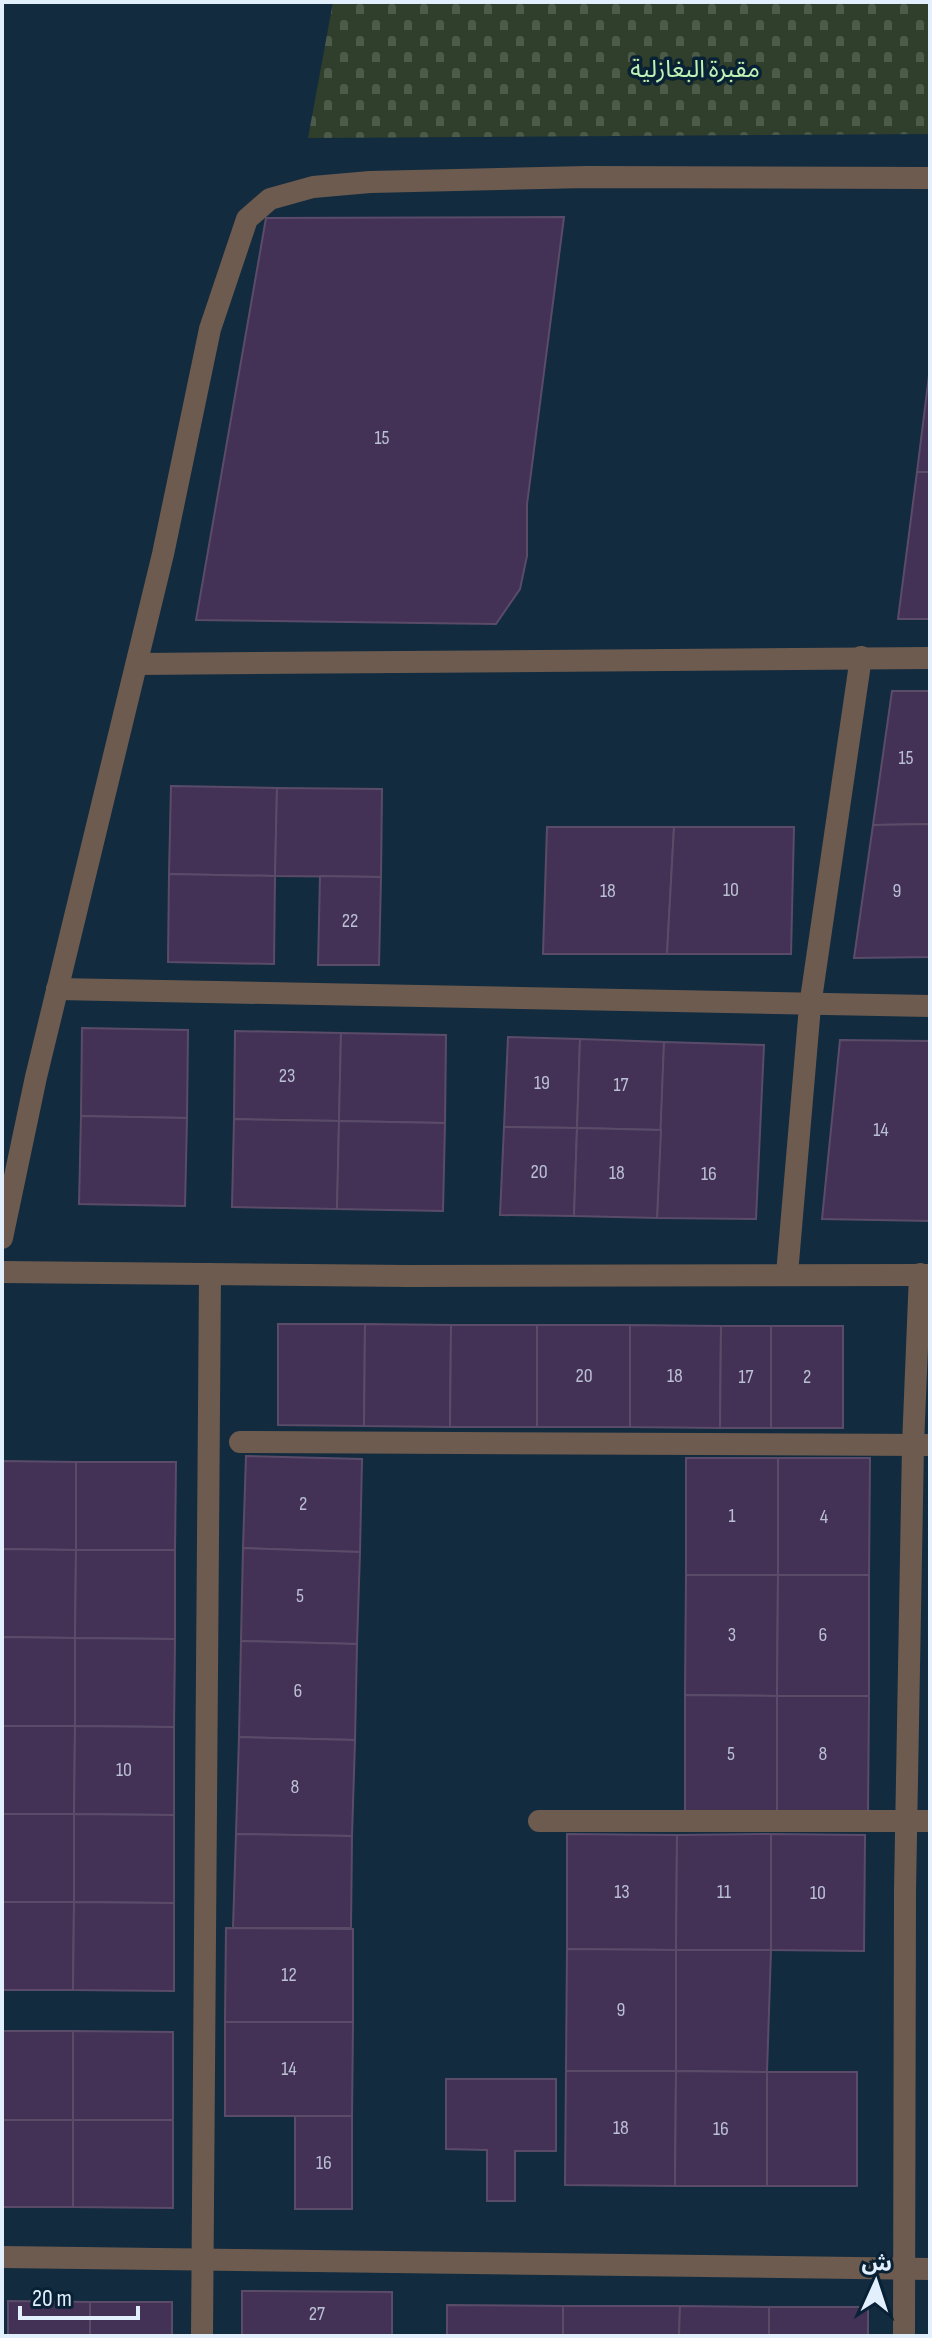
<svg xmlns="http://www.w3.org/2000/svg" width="932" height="2338" font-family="'Sofia Sans Condensed','Noto Sans Arabic',sans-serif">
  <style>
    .cemetery { fill: url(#cemetery-stones) }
    .building { fill: #443156; stroke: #5a4c69; stroke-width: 2 }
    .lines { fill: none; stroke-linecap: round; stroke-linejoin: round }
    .minor { stroke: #6d5b4f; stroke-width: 22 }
    .labels { text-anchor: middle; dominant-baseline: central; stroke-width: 7; stroke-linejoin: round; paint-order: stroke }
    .number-label { font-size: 20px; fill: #bac0d4 }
    .park-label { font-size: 24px; fill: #bff2b5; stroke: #092135 }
  </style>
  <defs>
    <pattern id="cemetery-stones" width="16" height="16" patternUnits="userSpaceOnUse" patternTransform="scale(2)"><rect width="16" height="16" fill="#2f3f2b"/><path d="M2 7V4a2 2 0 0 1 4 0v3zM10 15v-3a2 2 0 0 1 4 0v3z" fill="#4d5b4b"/></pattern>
  </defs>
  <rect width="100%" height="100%" fill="#132b3f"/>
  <!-- cemetery -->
  <polygon class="cemetery" points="333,2 930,2 930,134 308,138"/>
  <!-- building -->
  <g class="building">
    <polygon points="564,217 527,504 527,556 520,589 496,624 196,620 266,218"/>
    <polygon points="930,367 930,472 917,472"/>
    <polygon points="917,472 930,472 930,619 898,619"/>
    <polygon points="892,691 930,691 930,824 873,825"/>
    <polygon points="171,786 277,788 275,876 169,874"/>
    <polygon points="277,788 382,789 381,877 275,876"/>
    <polygon points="930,824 930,957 854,958 873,825"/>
    <polygon points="547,827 674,827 667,954 543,954"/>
    <polygon points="674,827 794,827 791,954 667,954"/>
    <polygon points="169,874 275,876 274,964 168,962"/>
    <polygon points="320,876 381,877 379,965 318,965"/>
    <polygon points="82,1028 188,1030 187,1118 81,1116"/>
    <polygon points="235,1031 341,1033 339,1121 234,1119"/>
    <polygon points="341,1033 446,1035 445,1123 339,1121"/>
    <polygon points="508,1037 580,1039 577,1128 504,1127"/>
    <polygon points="580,1039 664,1042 661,1130 577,1128"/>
    <polygon points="840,1040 930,1041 930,1221 822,1219"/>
    <polygon points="664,1042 764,1045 756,1219 657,1218"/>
    <polygon points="81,1116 187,1118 185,1206 79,1204"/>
    <polygon points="234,1119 339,1121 337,1209 232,1207"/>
    <polygon points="339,1121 445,1123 443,1211 337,1209"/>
    <polygon points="504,1127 577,1128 574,1216 500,1215"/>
    <polygon points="577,1128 661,1130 657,1218 574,1216"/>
    <polygon points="278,1324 365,1324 364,1426 278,1425"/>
    <polygon points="365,1324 451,1325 450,1427 364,1426"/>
    <polygon points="451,1325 537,1325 537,1427 450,1427"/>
    <rect x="537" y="1325" width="93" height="102"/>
    <polygon points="630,1325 721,1326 720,1428 630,1427"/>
    <polygon points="721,1326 771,1326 771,1428 720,1428"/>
    <rect x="771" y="1326" width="72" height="102"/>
    <polygon points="246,1456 362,1459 360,1552 243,1548"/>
    <rect x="686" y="1458" width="92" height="117"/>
    <polygon points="778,1458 870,1458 869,1575 778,1575"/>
    <polygon points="2,1461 76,1462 76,1550 2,1549"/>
    <polygon points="76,1462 176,1462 175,1550 76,1550"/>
    <polygon points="243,1548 360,1552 357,1644 241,1641"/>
    <polygon points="2,1549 76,1550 75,1638 2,1637"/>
    <polygon points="76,1550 175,1550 175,1639 75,1638"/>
    <polygon points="686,1575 778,1575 777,1696 685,1695"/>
    <polygon points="778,1575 869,1575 869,1696 777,1696"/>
    <polygon points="2,1637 75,1638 75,1726 2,1726"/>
    <polygon points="75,1638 175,1639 174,1727 75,1726"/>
    <polygon points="241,1641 357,1644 355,1740 239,1737"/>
    <polygon points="685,1695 777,1696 777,1812 685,1811"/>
    <polygon points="777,1696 869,1696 868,1813 777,1812"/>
    <polygon points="2,1726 75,1726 74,1814 2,1814"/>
    <polygon points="75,1726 174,1727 174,1815 74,1814"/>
    <polygon points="239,1737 355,1740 352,1836 236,1834"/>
    <rect x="2" y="1814" width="72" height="88"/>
    <polygon points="74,1814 174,1815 174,1903 74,1902"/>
    <polygon points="236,1834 352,1836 351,1928 233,1928"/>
    <polygon points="567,1834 677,1835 676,1950 567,1949"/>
    <polygon points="771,1834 771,1950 676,1950 677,1835"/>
    <polygon points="771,1834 865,1835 864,1951 771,1950"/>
    <polygon points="2,1902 74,1902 73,1990 2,1990"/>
    <polygon points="74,1902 174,1903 174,1991 73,1990"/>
    <polygon points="226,1928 353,1929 353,2022 225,2022"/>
    <polygon points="567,1949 676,1950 676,2071 566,2071"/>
    <polygon points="676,1950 771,1950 767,2072 676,2071"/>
    <polygon points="225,2022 353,2022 352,2116 225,2116"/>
    <rect x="2" y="2031" width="71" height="89"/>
    <polygon points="73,2031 173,2032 173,2120 73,2120"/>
    <polygon points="566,2071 676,2071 675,2186 565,2185"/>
    <polygon points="676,2071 767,2072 767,2186 675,2186"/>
    <rect x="767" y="2072" width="90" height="114"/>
    <polygon points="446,2079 556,2079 556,2151 515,2151 515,2201 487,2201 487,2150 446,2149"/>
    <rect x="295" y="2116" width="57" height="93"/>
    <rect x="2" y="2120" width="71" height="87"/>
    <polygon points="73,2120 173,2120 173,2208 73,2207"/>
    <polygon points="242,2291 392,2292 392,2336 242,2336"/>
    <polygon points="8,2301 90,2302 90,2336 8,2336"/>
    <rect x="90" y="2302" width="82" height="34"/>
    <polygon points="447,2305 563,2306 563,2336 447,2336"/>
    <polygon points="563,2306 680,2306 679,2336 563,2336"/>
    <polygon points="680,2306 769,2307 769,2336 679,2336"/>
    <rect x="769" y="2307" width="99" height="29"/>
  </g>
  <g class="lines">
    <!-- minor -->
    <g class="minor">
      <polyline points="137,664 930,658"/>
      <polyline points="57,989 930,1006"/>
      <polyline points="2,1238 36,1077 163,554 210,329 247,219 270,199 313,187 370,182 586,177 930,178"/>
      <polyline points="2,1272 408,1276 930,1275"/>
      <polyline points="787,1274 810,1006 861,657"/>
      <polyline points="240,1442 930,1445"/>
      <polyline points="539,1821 930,1821"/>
      <polyline points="2,2257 930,2269"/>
      <polyline points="202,2336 210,1274"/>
      <polyline points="904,2336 905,1891 913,1445 920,1274"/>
    </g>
  </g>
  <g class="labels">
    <!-- number labels -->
    <g class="number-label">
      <text x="382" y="438">15</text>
      <text x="906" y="758">15</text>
      <text x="731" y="890">10</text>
      <text x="608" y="891">18</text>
      <text x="897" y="891">9</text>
      <text x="350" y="921">22</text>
      <text x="287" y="1076">23</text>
      <text x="542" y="1083">19</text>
      <text x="621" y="1085">17</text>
      <text x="881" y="1130">14</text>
      <text x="539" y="1172">20</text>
      <text x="617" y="1173">18</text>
      <text x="709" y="1174">16</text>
      <text x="584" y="1376">20</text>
      <text x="675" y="1376">18</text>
      <text x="746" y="1377">17</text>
      <text x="807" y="1377">2</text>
      <text x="303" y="1504">2</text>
      <text x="732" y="1516">1</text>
      <text x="824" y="1517">4</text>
      <text x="300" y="1596">5</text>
      <text x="732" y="1635">3</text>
      <text x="823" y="1635">6</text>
      <text x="298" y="1691">6</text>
      <text x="731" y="1754">5</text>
      <text x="823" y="1754">8</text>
      <text x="124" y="1770">10</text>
      <text x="295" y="1787">8</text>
      <text x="622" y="1892">13</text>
      <text x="724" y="1892">11</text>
      <text x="818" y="1893">10</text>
      <text x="289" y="1975">12</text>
      <text x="621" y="2010">9</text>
      <text x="289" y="2069">14</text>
      <text x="621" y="2128">18</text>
      <text x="721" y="2129">16</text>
      <text x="324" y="2163">16</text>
      <text x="317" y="2314">27</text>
    </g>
    <!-- park labels -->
    <g class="park-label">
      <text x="695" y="69">مقبرة البغازلية</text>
    </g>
  </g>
  <!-- border -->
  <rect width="932" height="2338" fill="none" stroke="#e2f0fe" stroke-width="8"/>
  <!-- north arrow -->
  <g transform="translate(876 2282) rotate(3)" stroke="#092135" stroke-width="6" paint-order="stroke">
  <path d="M0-6L14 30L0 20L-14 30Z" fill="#e2f0fe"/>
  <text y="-12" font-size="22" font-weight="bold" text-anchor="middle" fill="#e2f0fe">ش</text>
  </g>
  <!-- scale -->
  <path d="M20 2306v12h118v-12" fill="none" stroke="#e2f0fe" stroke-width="4"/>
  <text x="32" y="2306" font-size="24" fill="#e2f0fe" stroke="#092135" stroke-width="6" paint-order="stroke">20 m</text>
</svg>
